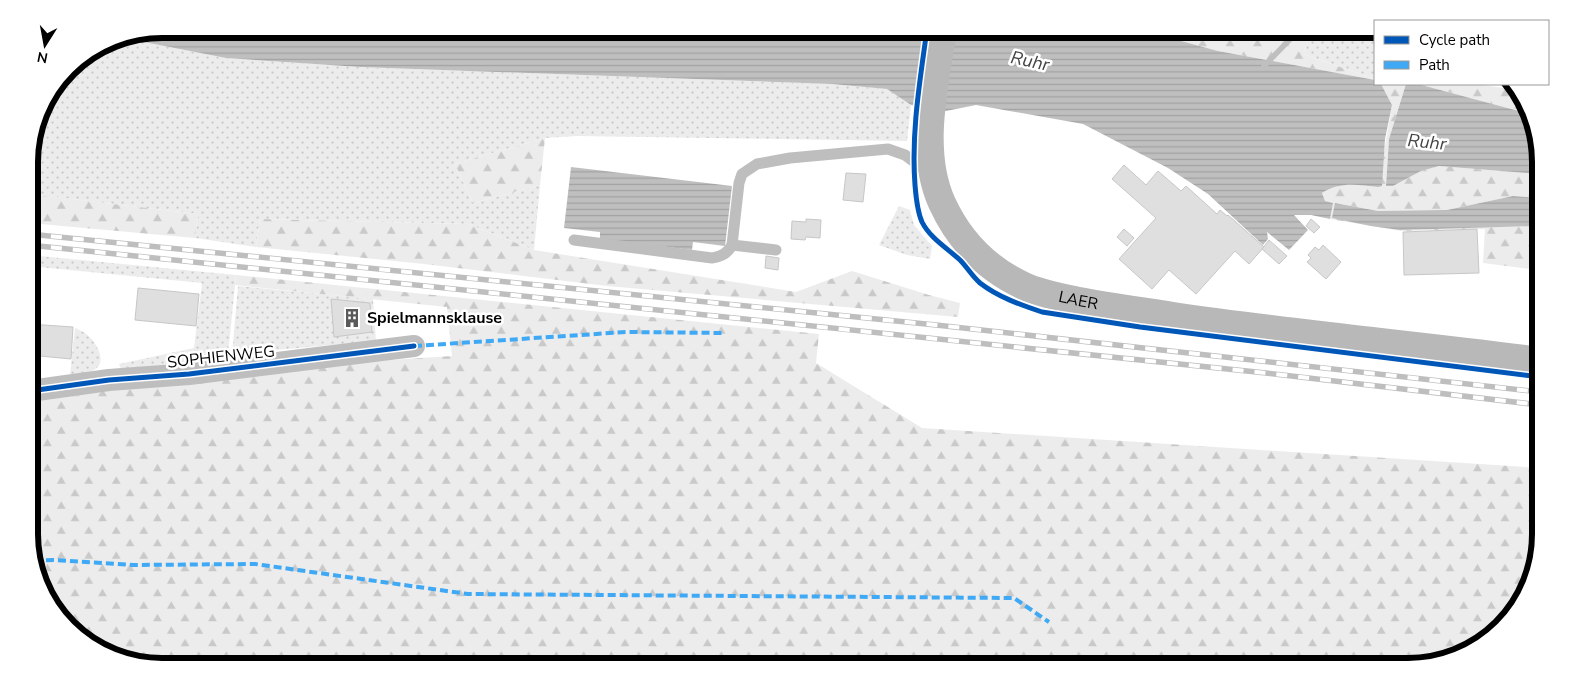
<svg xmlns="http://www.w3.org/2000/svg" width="1569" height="695" font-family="'Nunito Sans',sans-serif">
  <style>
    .grass { fill: url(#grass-dots) }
    .forest { fill: url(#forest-firs) }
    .water { fill: url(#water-rules) }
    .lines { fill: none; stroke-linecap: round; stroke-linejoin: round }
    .stream { stroke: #bfbfbf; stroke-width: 5.5 }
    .building { fill: #dfdfdf; stroke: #c7c7c7 }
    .lane { stroke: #bebebe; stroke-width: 11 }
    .street { stroke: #bebebe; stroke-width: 22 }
    .secondary { stroke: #b8b8b8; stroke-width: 28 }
    .rail-casing { stroke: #bebebe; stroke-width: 5.5 }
    .rail { stroke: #fff; stroke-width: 4; stroke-dasharray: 11; stroke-linecap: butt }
    .quiet { stroke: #3fa9f5; stroke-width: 4; stroke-dasharray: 8 4; stroke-linecap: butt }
    .cycleway-casing { stroke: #fff; stroke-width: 8 }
    .cycleway { stroke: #0057b8; stroke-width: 5 }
    .labels { text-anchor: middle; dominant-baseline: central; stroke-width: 5; stroke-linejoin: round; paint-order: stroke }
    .street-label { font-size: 16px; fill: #000; stroke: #fff }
    .poi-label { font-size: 16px; font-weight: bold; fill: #000; stroke: #fff; text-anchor: start }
    .water-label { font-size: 18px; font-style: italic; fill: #444; stroke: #fff }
    .rim { fill: none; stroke: #000; stroke-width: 6 }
  </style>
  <defs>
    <pattern id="grass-dots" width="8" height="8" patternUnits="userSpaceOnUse" patternTransform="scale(1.25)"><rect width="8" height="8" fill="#ececec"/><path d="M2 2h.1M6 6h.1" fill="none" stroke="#c9c9c9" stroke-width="1.8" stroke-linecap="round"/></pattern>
    <pattern id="forest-firs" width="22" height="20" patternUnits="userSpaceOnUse" patternTransform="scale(1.25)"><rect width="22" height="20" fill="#ececec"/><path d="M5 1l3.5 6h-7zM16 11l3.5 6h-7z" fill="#c9c9c9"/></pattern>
    <pattern id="water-rules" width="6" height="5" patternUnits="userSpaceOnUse" patternTransform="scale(1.25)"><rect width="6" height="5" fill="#bfbfbf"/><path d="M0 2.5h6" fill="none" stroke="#a2a2a2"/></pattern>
  </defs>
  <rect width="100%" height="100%" fill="#fff"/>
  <!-- grass -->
  <g class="grass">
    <polygon points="1313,29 1375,29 1375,79 1303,54"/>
    <polygon points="118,37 226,58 360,67 832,84 887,89 911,105 907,141 577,136 545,138 455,164 473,203 540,185 534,250 468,224 260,219 256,247 195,238 198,214 29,194 29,153 43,103 74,62 111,39"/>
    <polygon points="899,206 910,210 914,225 932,246 930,259 907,255 879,245"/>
    <polygon points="29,255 236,275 228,355 127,370 121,369 119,364 194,348 202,283 29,266"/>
    <polygon points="238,286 373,299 376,341 232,354"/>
    <path d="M75 328C79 330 83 331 86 334 95 340 109 362 94 370 88 374 77 373 70 375Z"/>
  </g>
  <!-- forest -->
  <g class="forest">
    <polygon points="1137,29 1313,29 1303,54 1375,79 1375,80 1218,51"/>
    <path d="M1381 84H1406L1389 139 1386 186H1393L1421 171 1439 166 1539 174V198L1513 196 1447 210 1378 211 1335 203 1400 230 1539 226V270L1483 263 1485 229 1401 231 1330 219 1333 203 1325 201 1322 193C1341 181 1357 185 1378 187L1392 105Z"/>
    <polygon points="1418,84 1476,84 1517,90 1526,113"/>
    <polygon points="545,138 540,185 473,203 455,164"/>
    <polygon points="29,194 198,214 195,238 29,223"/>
    <polygon points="260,219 468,224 534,250 796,292 852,271 929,295 960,303 958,317 607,286 424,264 256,247"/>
    <polygon points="236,275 819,334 816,363 922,428 1540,468 1540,534 1530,584 1488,639 1416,666 162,666 111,656 56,615 30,551 30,402 281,367 452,356 447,307 235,285"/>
  </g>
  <!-- water -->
  <g class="water">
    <path d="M162 29H1137L1218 51 1375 80V84H1381L1392 105 1385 139 1382 186 1378 187C1357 185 1341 181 1322 193L1325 201 1333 203 1330 219 1311 215H1294L1308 230 1289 250 1267 232 1268 239 1263 245 1208 194 1168 168 1083 124 976 105 946 111 911 105 887 89 832 84 360 67 226 58 118 37Z"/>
    <polygon points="1406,84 1418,84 1526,113 1539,144 1539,174 1439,166 1421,171 1393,186 1386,186 1389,139"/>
    <polygon points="571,167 732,186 725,246 693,242 692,250 600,239 600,232 564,228"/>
    <polygon points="1513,196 1539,198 1539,226 1400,230 1371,226 1332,218 1335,203 1378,211 1447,210"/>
  </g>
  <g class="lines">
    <!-- stream -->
    <polyline class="stream" points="1264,66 1300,29"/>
  </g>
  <!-- building -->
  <g class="building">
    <polygon points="1124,165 1146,185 1158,171 1181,191 1186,186 1217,214 1220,210 1227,216 1228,215 1264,247 1249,264 1235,251 1196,294 1169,270 1152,289 1119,259 1156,218 1112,179"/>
    <polygon points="846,173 866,174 863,202 843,200"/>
    <polygon points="806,219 821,220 820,238 806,237 805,240 791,239 792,221 806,222"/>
    <polygon points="1311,219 1320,227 1314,233 1306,226"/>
    <polygon points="1124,229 1134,238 1127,246 1117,237"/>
    <polygon points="1477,229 1479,273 1404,275 1403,232"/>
    <polygon points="1269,240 1287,256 1279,264 1262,249"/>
    <polygon points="1323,245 1341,262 1326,279 1307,262 1311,258 1308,255 1315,247 1319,250"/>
    <polygon points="766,256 779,258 778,270 765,268"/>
    <polygon points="138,288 199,294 196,326 135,320"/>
    <polygon points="331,299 370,303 372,332 334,337"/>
    <polygon points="29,324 73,327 71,359 29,355"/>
  </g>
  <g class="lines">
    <!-- lane -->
    <g class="lane">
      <path d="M574 240 712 258C721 257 728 253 732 245"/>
      <polyline points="776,250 732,245 739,183 742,174 757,164 790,158 888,149 905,155 928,172"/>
    </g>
    <!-- street -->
    <polyline class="street" points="30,391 109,380 189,374 414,346"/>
    <!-- secondary -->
    <path class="secondary" id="s1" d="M943 29C935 84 918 150 942 203 959 240 987 269 1024 286 1041 294 1061 297 1079 301 1110 307 1141 311 1173 316 1295 334 1417 345 1540 361"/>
    <!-- rail casing -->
    <g class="rail-casing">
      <g id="rail">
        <polyline points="29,234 936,325 1540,392"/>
        <polyline points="29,245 1266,373 1540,405"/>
      </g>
    </g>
    <!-- rail -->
    <use href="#rail" class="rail"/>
    <!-- quiet -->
    <g class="quiet">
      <polyline points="1537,344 1540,341"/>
      <polyline points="414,346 626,332 722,333"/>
      <polyline points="34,561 53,560 133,565 255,564 468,594 1014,598 1049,622"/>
    </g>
    <!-- cycleway casing -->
    <g class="cycleway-casing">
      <g id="cycleway">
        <path d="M927 29C920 81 911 132 915 185 916 197 917 211 922 222 930 238 947 248 960 260 967 267 972 276 980 283 998 297 1021 305 1042 312L1140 327 1540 377"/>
        <polyline points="30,391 109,380 189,374 414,346"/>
      </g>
    </g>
    <!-- cycleway -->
    <use href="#cycleway" class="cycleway"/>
  </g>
  <!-- icons -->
  <defs>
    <g id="building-bare" transform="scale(1.5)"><path d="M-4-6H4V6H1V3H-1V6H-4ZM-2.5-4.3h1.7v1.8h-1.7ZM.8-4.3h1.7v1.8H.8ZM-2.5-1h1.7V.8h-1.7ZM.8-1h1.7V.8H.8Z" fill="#595959" stroke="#fff" stroke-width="2.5" paint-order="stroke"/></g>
  </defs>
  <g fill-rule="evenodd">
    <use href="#building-bare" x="352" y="318"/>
  </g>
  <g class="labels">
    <!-- street labels -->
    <g class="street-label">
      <text stroke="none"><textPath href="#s1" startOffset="352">LAER</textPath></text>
      <text transform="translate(221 357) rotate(-6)">SOPHIENWEG</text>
    </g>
    <!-- poi labels -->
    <g class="poi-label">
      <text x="367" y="318">Spielmannsklause</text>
    </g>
    <!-- water labels -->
    <g class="water-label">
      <text transform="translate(1030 61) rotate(12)">Ruhr</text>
      <text transform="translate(1427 142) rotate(6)">Ruhr</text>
    </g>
  </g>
  <!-- crop -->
  <path d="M0 0H1569V695H0ZM162 38H1408A124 124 0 0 1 1532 162V534A124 124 0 0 1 1408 658H162A124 124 0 0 1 38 534V162A124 124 0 0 1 162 38Z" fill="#fff" fill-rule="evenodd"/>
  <path class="rim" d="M162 38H1408A124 124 0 0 1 1532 162V534A124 124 0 0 1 1408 658H162A124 124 0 0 1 38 534V162A124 124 0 0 1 162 38Z"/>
  <!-- legend -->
  <rect x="1374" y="20" width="175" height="65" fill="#ffffff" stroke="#999999"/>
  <rect x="1384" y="36" width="25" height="8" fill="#0057b8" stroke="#999999"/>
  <text x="1419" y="45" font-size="15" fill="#000000">Cycle path</text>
  <rect x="1384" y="61" width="25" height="8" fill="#3fa9f5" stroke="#999999"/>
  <text x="1419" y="70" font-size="15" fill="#000000">Path</text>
  <!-- north arrow -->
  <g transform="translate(45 45) rotate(191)" stroke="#ffffff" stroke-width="4" paint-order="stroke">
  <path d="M0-4L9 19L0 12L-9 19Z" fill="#000000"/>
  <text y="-8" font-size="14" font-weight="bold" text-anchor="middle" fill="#000000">N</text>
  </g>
</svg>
